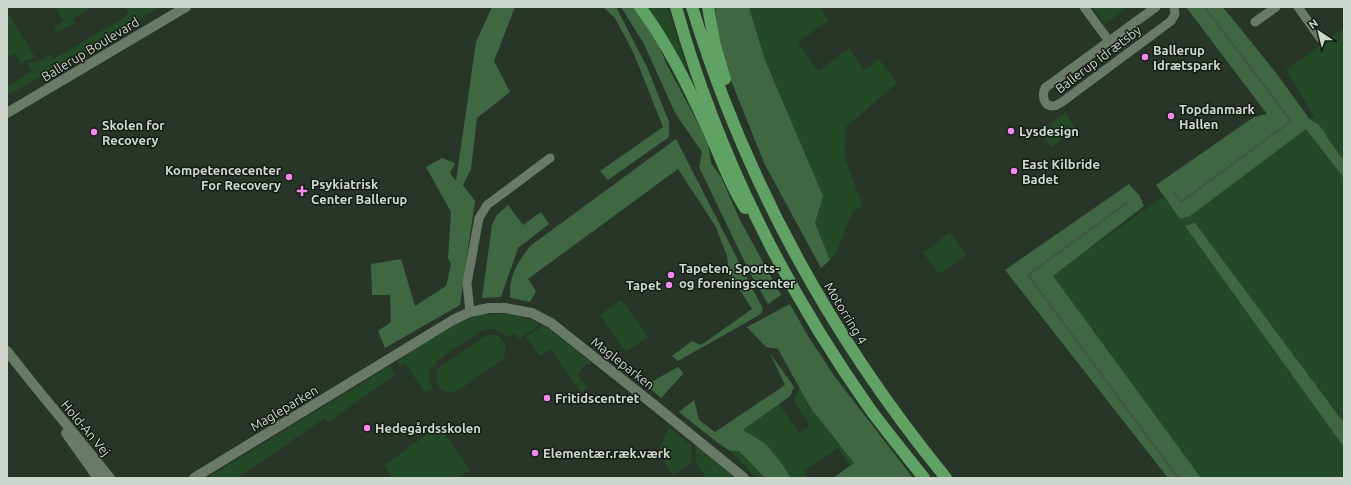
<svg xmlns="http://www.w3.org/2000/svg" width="1351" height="485" font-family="Ubuntu,sans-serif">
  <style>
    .green { fill: #244927 }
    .forest { fill: #3f6842 }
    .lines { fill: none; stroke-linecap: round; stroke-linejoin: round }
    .stream { stroke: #405843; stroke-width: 2.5 }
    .street { stroke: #697a69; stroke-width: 9 }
    .secondary { stroke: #697a69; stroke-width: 10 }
    .highway { stroke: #5fa264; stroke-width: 12 }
    .poi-dot { fill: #f589ef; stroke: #151c15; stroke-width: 1.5 }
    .labels { text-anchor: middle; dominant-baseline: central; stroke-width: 3; stroke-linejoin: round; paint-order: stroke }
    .street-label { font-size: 13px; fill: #cfd8cf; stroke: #151c15 }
    .poi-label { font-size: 13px; font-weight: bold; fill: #cfd8cf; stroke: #151c15; text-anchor: start }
  </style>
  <rect width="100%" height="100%" fill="#273628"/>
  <!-- green -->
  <g class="green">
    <polygon points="55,7 92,7 73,19 75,23 56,33 54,28 64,21"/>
    <polygon points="125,7 159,7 7,96 7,87 32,71 27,63 40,61 51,54 54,59 125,17 129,13"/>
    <polygon points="645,7 667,7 687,68 683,69"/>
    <polygon points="749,7 819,7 829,20 798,42 818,71 849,49 864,70 879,59 897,83 846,127 845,158 862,205 851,215 835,256 830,260 815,223 823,196 765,60"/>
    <polygon points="1092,7 1128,7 1105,24"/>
    <polygon points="7,11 35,57 21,63 16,53 7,58"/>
    <polygon points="1344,28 1344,478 1200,478 1049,277 1163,197 1180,217 1314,116 1286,70"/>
    <polygon points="1065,113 1076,128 1051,147 1040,132"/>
    <polygon points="950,232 966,255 940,274 923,253"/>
    <polygon points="621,300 648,336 626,352 600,315"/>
    <path d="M506 314 524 317 541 324 519 339 515 333 509 338C500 329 491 326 479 332 468 340 434 359 430 371 428 378 430 384 433 389L424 392 405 363 400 366 398 363V360L401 358C424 344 450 325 475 317 485 314 495 314 506 314Z"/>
    <polygon points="544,325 592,363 590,365 586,364 576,375 588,386 581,393 551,349 540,356 526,337"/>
    <path d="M487 335C502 332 510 347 503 359L459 390C443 397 432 385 438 369Z"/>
    <polygon points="390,366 395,375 328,422 325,418 237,478 207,478"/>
    <polygon points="799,387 810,407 854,463 850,466 838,448 804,471 809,478 791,478 782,464 743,430 779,404 799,433 810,425 794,402"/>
    <polygon points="439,426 470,470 458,478 393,478 384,465"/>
    <polygon points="669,428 691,445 692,462 673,475 658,452"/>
    <polygon points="695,444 732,475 735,478 706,478 696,463"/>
    <polygon points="730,451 739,451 765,478 757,478"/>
  </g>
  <!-- forest -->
  <g class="forest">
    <polygon points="492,7 515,7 494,61 510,92 477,118 471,169 463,185 475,201 460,305 385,348 378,331 391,322 390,295 372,295 371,264 401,259 415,306 446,286 451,264 448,258 451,212 426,167 442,158 455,163 450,173 456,181 476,42"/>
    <polygon points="603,7 616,7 647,67 669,122 669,137 608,180 600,171 663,127 634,54 615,18"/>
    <polygon points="621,7 635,7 653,30 666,63 708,142 711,163 721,177 740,220 781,295 768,304 750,273 699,167 702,152 675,113 644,44"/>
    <polygon points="715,7 749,7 765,60 823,196 815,223 830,260 821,268 764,163 721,55"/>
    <polygon points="1186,7 1223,7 1277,74 1310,120 1318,124 1326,134 1326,136 1344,161 1344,178 1306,129 1190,216 1180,219 1156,185 1254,117 1267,114"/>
    <path d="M676 139 763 309 761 314 678 361 672 356 692 341 701 345 752 309 729 272 727 256 716 227 678 169 528 279 536 291 530 302 510 298C509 274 517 264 530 246Z"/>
    <polygon points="1129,184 1139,195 1144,206 1053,276 1201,478 1168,478 1005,270"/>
    <polygon points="508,205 523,225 541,212 549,224 518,248 501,297 482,298 492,225 496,216"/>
    <polygon points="1195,223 1344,423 1344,447 1185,226"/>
    <polygon points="790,304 808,336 835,377 913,478 866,478 865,477 862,478 833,478 854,463 810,407 778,349 766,347 747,327"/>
    <polygon points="770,353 794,387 790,396 743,430 766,444 782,464 791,478 765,478 739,451 730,451 714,440 679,412 694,400 699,420 715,432 785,385"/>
    <polygon points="678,367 682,371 683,374 661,398 646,385"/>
  </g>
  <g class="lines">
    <!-- stream -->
    <g class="stream">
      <polyline points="1174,193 1181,202 1291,121 1206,9"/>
      <polyline points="1128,202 1028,275 1178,478"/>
    </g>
    <!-- street -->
    <g class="street">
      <polyline points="1084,7 1109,41"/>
      <path d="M1156 7 1045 88C1042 95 1043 106 1053 106 1056 106 1060 103 1062 102L1171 21 1175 14 1174 7"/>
      <polyline points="1298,7 1320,38"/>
      <polyline points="1255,22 1276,7"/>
      <polyline points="470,312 467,283 479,218 487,205 550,158"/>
    </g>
    <!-- secondary -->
    <g class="secondary">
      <polyline points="7,113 186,7"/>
      <path d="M7 351C40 394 76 435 110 478"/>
      <polyline points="66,433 98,478"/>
      <polyline points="194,478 453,320 470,312 489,308 505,308 532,313 551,323 658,408 744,478"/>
    </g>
    <!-- highway -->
    <g class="highway">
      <path d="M640 7C667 43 687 84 706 125 719 152 728 182 745 208"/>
      <path d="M676 7C716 150 784 287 870 409 887 432 906 455 924 478"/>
      <path d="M692 7C745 181 831 337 946 478"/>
      <polyline points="708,7 715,46 725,79"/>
    </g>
  </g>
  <!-- markers -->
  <g class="poi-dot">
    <circle cx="1145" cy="57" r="4"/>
    <circle cx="1171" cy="116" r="4"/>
    <circle cx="1011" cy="131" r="4"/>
    <circle cx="94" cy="132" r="4"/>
    <circle cx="1014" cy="171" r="4"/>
    <circle cx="289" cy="177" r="4"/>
    <path d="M300 185h4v4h4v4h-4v4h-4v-4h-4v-4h4z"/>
    <circle cx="671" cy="275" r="4"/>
    <circle cx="669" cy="285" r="4"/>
    <circle cx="547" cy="398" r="4"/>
    <circle cx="367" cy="428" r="4"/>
    <circle cx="535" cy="453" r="4"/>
  </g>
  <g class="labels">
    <!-- street labels -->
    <g class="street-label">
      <text transform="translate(90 49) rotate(-31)">Ballerup Boulevard</text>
      <text transform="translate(1098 59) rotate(-37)">Ballerup Idrætsby</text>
      <text transform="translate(846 313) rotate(59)">Motorring 4</text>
      <text transform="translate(623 363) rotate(38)">Magleparken</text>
      <text transform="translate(284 408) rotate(-31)">Magleparken</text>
      <text transform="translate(86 428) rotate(50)">Hold-An Vej</text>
    </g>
    <!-- poi labels -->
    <g class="poi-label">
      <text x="1153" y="50">Ballerup<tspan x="1153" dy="15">Idrætspark</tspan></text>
      <text x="1179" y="109">Topdanmark<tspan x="1179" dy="15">Hallen</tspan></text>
      <text x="102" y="125">Skolen for<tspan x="102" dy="15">Recovery</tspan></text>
      <text x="1019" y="131">Lysdesign</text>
      <text x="1022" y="164">East Kilbride<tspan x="1022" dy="15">Badet</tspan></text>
      <text x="281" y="170" text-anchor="end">Kompetencecenter<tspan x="281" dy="15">For Recovery</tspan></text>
      <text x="311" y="184">Psykiatrisk<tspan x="311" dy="15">Center Ballerup</tspan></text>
      <text x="679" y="268">Tapeten, Sports-<tspan x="679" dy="15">og foreningscenter</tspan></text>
      <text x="661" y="285" text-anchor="end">Tapet</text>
      <text x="555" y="398">Fritidscentret</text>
      <text x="375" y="428">Hedegårdsskolen</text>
      <text x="543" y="453">Elementær.ræk.værk</text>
    </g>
  </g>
  <!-- border -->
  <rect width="1351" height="485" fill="none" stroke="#cfd8cf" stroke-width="16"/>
  <!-- north arrow -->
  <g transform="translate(1319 32) rotate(325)" stroke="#151c15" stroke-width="3" paint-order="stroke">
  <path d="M0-3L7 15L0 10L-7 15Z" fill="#cfd8cf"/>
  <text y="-6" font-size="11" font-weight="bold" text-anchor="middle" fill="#cfd8cf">N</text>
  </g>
</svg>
